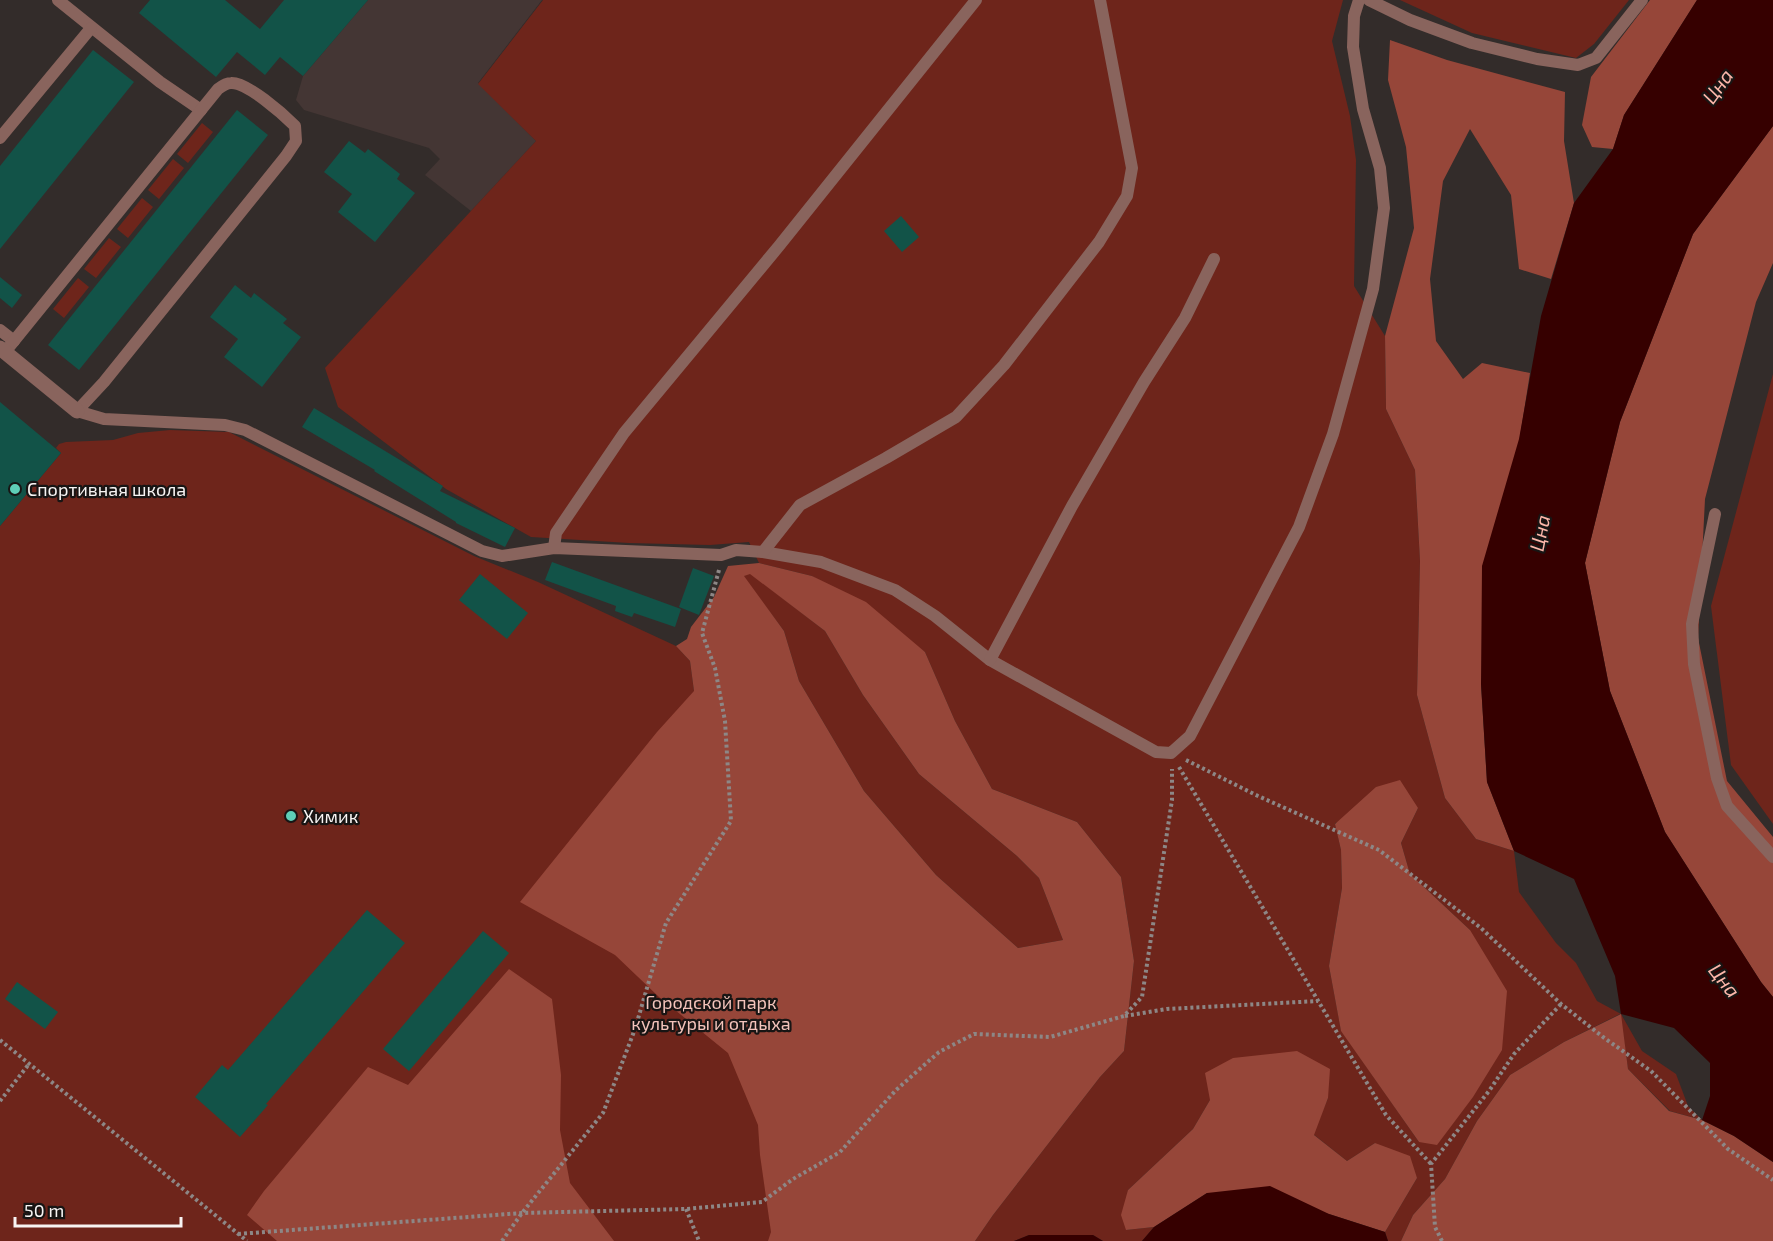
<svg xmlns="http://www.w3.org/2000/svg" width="1773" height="1241" font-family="'Exo 2',sans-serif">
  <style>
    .built { fill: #443634 }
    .green { fill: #6e251b; fill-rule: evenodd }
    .forest { fill: #964639; fill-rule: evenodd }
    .water { fill: #360000 }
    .building { fill: #125348 }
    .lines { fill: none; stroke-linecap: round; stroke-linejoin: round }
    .path { stroke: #8d8786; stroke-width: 4; stroke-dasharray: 3 3; stroke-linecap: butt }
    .service { stroke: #89645d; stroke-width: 12 }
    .minor { stroke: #89645d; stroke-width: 15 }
    .poi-dot { fill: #5eceb7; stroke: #181514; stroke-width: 2 }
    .labels { text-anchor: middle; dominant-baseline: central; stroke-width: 4.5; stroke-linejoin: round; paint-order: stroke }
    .poi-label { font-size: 18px; fill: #f8f4f3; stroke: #181514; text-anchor: start }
    .park-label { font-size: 18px; fill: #f4c4bb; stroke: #181514 }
    .water-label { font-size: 20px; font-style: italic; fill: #fdb7aa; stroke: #181514 }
  </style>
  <rect width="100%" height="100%" fill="#332c2a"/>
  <!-- built -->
  <polygon class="built" points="368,0 542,0 478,83 536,141 471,211 425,175 440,159 429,148 304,110 296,100 303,76"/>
  <!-- green -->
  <g class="green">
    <path d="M543 0H1343L1332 41 1350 116 1356 160 1354 286 1385 336 1386 409 1415 470 1420 561 1417 695 1445 798 1476 839 1514 851 1519 892 1556 943 1576 963 1597 1001 1621 1014 1642 1051 1676 1074 1688 1106 1702 1120 1670 1111 1628 1069 1620 1014 1564 1042 1510 1075 1477 1121 1445 1179 1413 1215 1401 1241H1388L1385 1232 1417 1178 1375 1143 1347 1161 1313 1134 1328 1098 1210 1100 1193 1129 1128 1190 1126 1230 1154 1227 1142 1241H1103L1093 1235H1029L1014 1241H975L993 1215 1100 1077 1124 1051 1134 961 1121 877 1077 822 992 789 955 721 925 652 812 576 759 563 749 542 710 545 629 543 531 537 446 489 338 407 325 368 536 141 478 84ZM1418 808 1401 843 1410 874 1470 930 1419 1142 1341 1030 1329 966 1342 888 1341 850 1335 823Z"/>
    <polygon points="1400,0 1629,0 1594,44 1576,58 1472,33"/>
    <polygon points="202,123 213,132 188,163 177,154"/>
    <polygon points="173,159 184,168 159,199 148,190"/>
    <polygon points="142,198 153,207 128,238 117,229"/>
    <polygon points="109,238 121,247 96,278 84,269"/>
    <polygon points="78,278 89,287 64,318 53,309"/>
    <polygon points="1773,374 1773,824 1731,765 1711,606"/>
    <polygon points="170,430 229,432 474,556 538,582 676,646 690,661 694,691 968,1241 0,1241 0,526 61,453 56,448 59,444 66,442 113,440 138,433"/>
    <polygon points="750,573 825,631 863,695 919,774 1017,856 1039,878 1063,940 1018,948 936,875 864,791 799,681 784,631 743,576"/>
  </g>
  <!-- forest -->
  <g class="forest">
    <polygon points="1650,0 1697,0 1624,115 1613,149 1592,147 1582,125 1591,77"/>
    <polygon points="1390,40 1447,60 1565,92 1564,141 1574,203 1551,279 1519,269 1511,195 1470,129 1443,181 1430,279 1436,341 1463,379 1482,363 1530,373 1481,684 1487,782 1514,851 1476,839 1445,798 1417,695 1420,561 1415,470 1386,409 1385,336 1414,228 1406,147 1388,80"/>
    <polygon points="1773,126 1773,263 1756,302 1705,499 1698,638 1727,781 1773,837 1773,997 1761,982 1665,832 1610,691 1585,563 1620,422 1693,234"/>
    <path d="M759 563 812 576 866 602 925 652 955 721 992 789 1077 822 1121 877 1134 961 1124 1051 1100 1077 993 1215 975 1241H768L771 1232 760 1155 758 1125 728 1053 659 997 615 955 520 902 657 732 694 691 690 661 676 646 687 639 691 627 714 597 728 566ZM750 574 825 631 863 695 919 774 1017 856 1039 878 1063 940 1018 948 936 875 864 791 799 681 784 631 744 576Z"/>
    <polygon points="1400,780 1418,808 1401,843 1410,874 1470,930 1507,991 1502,1050 1473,1097 1437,1145 1419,1142 1341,1031 1329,966 1342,888 1341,850 1335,824 1376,787"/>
    <polygon points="509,969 552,999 561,1075 560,1130 570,1183 614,1241 277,1241 247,1215 264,1191 368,1067 408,1085"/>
    <polygon points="1621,1014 1628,1069 1669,1111 1702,1120 1734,1136 1773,1162 1773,1241 1401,1241 1413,1215 1445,1179 1477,1121 1510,1075 1564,1042"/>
    <polygon points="1297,1051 1330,1069 1328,1098 1314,1135 1347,1161 1375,1143 1410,1156 1417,1178 1385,1232 1329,1214 1207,1193 1154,1227 1126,1230 1121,1215 1128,1190 1193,1129 1210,1100 1205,1073 1233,1058"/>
  </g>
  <!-- water -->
  <g class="water">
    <polygon points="1697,0 1773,0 1773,126 1693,234 1620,422 1585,563 1610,691 1665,832 1761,982 1773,997 1773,1162 1734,1136 1702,1120 1710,1096 1710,1063 1674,1028 1621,1014 1615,976 1574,879 1514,851 1487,782 1481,684 1482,566 1519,439 1541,316 1574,203 1613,149 1624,115"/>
    <polygon points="1270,1186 1329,1214 1385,1232 1388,1241 1142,1241 1154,1227 1207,1193"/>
    <polygon points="1029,1235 1093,1235 1103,1241 1014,1241"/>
  </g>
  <!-- building -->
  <g class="building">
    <polygon points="150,0 225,0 260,29 284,0 368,0 303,76 280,57 265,75 237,52 216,77 139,13"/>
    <polygon points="93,50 134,82 0,249 0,166"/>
    <polygon points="237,110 268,135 79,370 48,345"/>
    <polygon points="349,141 365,153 368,149 400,174 397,179 415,193 375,242 338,212 352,194 324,172"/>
    <polygon points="901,216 919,237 902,252 884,231"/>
    <polygon points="0,277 22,295 12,308 0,298"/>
    <polygon points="235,285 251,298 254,293 287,319 283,323 301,337 262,387 224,357 238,339 210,317"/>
    <polygon points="0,402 61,453 0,526"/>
    <polygon points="314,408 443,486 440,491 515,528 505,547 456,523 456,522 374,471 375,470 302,427"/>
    <polygon points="552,562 681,609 675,627 634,613 632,617 615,611 616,606 545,580"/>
    <polygon points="693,568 714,576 699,615 679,607"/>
    <polygon points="480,574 528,613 507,639 459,600"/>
    <polygon points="367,910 405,943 266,1104 268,1105 240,1137 195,1097 222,1065 228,1070"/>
    <polygon points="483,931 509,953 409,1071 383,1049"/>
    <polygon points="17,982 58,1012 45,1029 5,999"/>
  </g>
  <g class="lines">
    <!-- path -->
    <g class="path">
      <polyline points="1186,760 1258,796 1379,850 1481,928 1561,1004 1603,1037 1651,1071 1728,1149 1773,1180"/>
      <polyline points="1179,767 1386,1115 1431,1164"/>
      <polyline points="1125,1016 1167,1009 1318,1001"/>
      <polyline points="0,1040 247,1241"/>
      <polyline points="0,1101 29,1064"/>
      <polyline points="686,1209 699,1241"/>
      <polyline points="238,1234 522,1213 686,1209 762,1202 793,1179 840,1152 896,1090 939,1052 974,1034 1050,1037 1124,1016 1142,997 1172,800 1172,769"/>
      <polyline points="502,1241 522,1213 603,1113 635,1029 666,923 731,821 725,721 715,668 702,633 719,570"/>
      <polyline points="1442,1241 1435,1227 1431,1164 1489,1091 1514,1054 1561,1004"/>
    </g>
    <!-- service -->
    <g class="service">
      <polyline points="58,0 160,82 201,110"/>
      <polyline points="1369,0 1410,20 1472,43 1537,59 1578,65 1596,58 1642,0"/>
      <polyline points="0,138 91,28"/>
      <polyline points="0,330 14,341"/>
      <path d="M5 352 218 89C222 86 226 83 231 83 247 82 283 114 295 126L296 141 286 156 104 382 77 411 104 419 225 425 245 430 482 551 502 556 554 548 721 555 736 550 763 552 821 562 895 590 935 616 990 660 1156 752 1171 753 1190 736 1299 527 1333 434 1373 289 1384 208 1380 168 1363 109 1353 47 1354 16 1359 0"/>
      <polyline points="1715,514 1692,624 1694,664 1717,778 1727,806 1773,857"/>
      <polyline points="554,548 556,533 624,433 779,246 976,0"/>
      <polyline points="763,552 800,505 886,458 956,417 1004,365 1099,242 1127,196 1132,168 1100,0"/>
      <polyline points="990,660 1072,506 1144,382 1185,318 1214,259"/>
    </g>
    <!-- minor -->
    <polyline class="minor" points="0,348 77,411"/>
  </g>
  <!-- markers -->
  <g class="poi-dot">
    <circle cx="15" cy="489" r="6"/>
    <circle cx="291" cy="816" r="6"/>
  </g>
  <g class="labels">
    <!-- poi labels -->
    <g class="poi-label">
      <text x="27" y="489">Спортивная школа</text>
      <text x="303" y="816">Химик</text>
    </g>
    <!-- park labels -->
    <g class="park-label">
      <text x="711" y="1002">Городской парк<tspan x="711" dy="21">культуры и отдыха</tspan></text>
    </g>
    <!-- water labels -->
    <g class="water-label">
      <text transform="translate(1717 86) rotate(-54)">Цна</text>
      <text transform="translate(1539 533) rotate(-79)">Цна</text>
      <text transform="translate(1725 980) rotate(52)">Цна</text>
    </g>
  </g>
  <!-- scale -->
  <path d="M15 1217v9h166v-9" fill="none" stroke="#f8f4f3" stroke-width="3"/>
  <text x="24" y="1217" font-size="18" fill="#f8f4f3" stroke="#181514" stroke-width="4.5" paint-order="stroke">50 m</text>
</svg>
